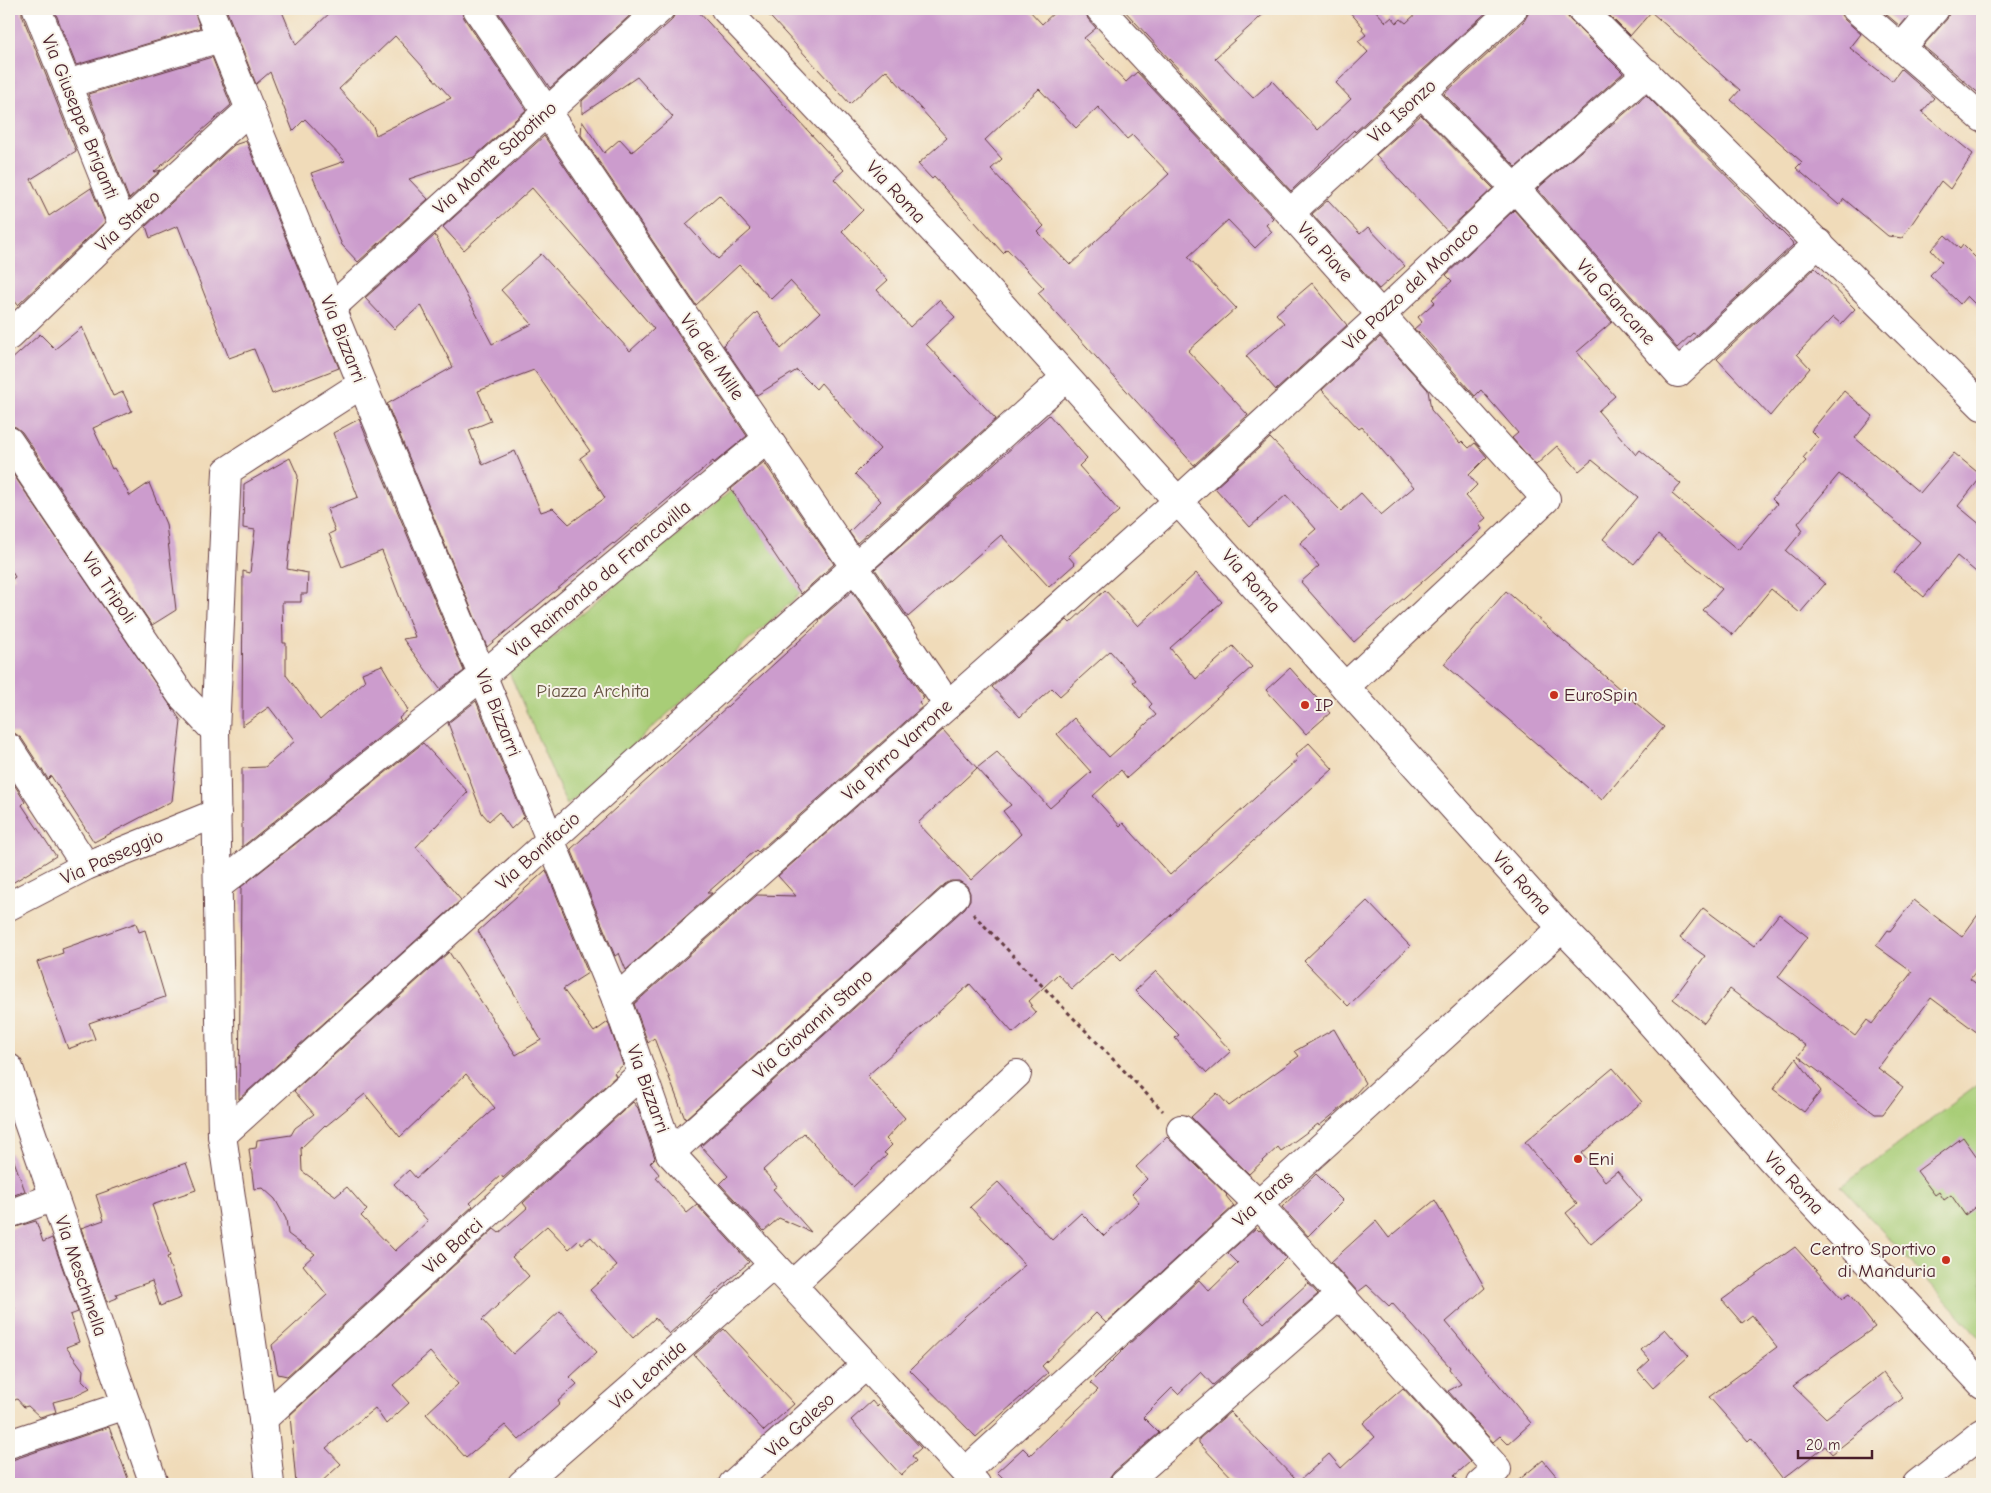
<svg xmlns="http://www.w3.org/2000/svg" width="1991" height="1493" font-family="'Comic Neue',sans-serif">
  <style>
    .green { fill: #a8cd77; stroke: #797651 }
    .building { fill: #cc9ccd; fill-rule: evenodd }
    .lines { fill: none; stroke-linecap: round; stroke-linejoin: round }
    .minor-casing { stroke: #633b40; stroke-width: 30 }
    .path { stroke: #633b40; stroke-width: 3; stroke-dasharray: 4 4; stroke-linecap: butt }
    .minor { stroke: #fff; stroke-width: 28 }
    .poi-dot { fill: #c8321e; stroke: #f7f3e8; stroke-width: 2 }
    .labels { text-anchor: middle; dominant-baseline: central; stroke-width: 4; stroke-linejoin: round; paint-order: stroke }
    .street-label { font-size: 19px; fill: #4a1f2b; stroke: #f7f3e8 }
    .park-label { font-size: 19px; fill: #665342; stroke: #f7f3e8 }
    .poi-label { font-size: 19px; fill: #4a1f2b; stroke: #f7f3e8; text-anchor: start }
  </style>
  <rect width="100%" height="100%" fill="#f7f3e8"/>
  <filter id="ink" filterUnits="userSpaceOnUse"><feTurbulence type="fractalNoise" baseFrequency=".02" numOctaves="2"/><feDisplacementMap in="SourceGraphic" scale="10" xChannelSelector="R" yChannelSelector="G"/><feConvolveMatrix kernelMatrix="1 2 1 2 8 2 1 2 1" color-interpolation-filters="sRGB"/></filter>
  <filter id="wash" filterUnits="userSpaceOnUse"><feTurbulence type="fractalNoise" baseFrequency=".0096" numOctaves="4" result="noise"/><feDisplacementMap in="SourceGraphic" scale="20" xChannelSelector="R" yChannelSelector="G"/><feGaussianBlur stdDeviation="1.12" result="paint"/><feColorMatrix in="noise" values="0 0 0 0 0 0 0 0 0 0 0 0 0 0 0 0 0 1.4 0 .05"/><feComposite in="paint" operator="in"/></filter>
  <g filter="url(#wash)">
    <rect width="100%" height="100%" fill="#f0dbb9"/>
    <!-- green -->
    <g class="green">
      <polygon points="732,490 801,593 567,805 509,672"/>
      <polygon points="1982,1082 1982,1340 1841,1186"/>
    </g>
    <g id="blocks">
      <!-- building -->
      <g class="building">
        <polygon points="9,9 22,9 22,15 76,151 31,179 49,216 91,188 105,222 18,305 9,294"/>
        <polygon points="54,9 194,9 200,28 76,65"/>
        <path d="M226 9H281L296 45 334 9H462L464 18 526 110 474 157 409 179 428 199 358 262 342 245 311 173 345 161 305 119 293 131 270 72 256 84ZM395 36 451 98 376 135 373 126 339 89Z"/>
        <polygon points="496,9 637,9 550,88"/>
        <path d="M675 9H696L844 170 834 179 863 210 842 231 888 280 877 290 910 327 939 300 955 317 926 344 996 419 857 543 849 532 881 501 855 474 880 449 821 383 816 389 797 370 757 395 723 345 757 312 781 349 820 313 790 281 771 299 739 265 696 305 581 135 582 121 604 153 620 139 632 152 673 117 637 77 582 114V101L671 21 675 14ZM719 195 751 230 718 259 686 224Z"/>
        <path d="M763 9H1028L1042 24 1058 9H1085L1088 19 1096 28 1084 38 1126 82 1137 72 1273 218 1266 225 1272 232 1255 248 1228 220 1188 257 1236 308 1188 351 1248 415 1194 465 1038 293 1044 288 1007 249 1003 253 934 177 932 179 918 164 947 138 886 70 850 104ZM1039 89 1076 128 1098 107 1127 139 1132 135 1169 174 1070 265 1038 232 1044 226 991 169 1002 159 985 140Z"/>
        <polygon points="1123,9 1269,9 1215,58 1253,98 1272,81 1318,130 1351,99 1336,83 1368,52 1358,41 1366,35 1362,30 1363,27 1347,9 1374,9 1386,22 1392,17 1397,23 1401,19 1406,23 1421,9 1490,9 1355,132 1354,130 1291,191"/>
        <polygon points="1528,9 1566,9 1566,14 1570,20 1623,73 1516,167 1444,94 1524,21 1528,14"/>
        <polygon points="1603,9 1841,9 1841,15 1845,20 1861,34 1850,48 1892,81 1901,69 1934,98 1922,112 1973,154 1950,189 1941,181 1902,238 1888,236 1844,199 1839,205 1796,168 1802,162 1731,100 1740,90 1651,12 1630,36"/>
        <polygon points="1880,9 1915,9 1900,26"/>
        <polygon points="1950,9 1982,9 1982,96 1923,46 1947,19"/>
        <polygon points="212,57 231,105 154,172 161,170 129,199 88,94"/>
        <polygon points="1646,95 1792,242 1793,245 1696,335 1693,333 1677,348 1537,189"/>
        <polygon points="1421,115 1493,188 1447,231 1376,155"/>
        <path d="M544 136 747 436 714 463 713 461 614 544 613 543 487 647 387 404 453 367 421 305 394 329 365 298 435 235 492 344 532 324 501 290 541 254 630 351 654 329 532 188 464 250 443 227ZM534 370 590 451 580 458 605 498 569 524 553 508 541 512 515 451 483 465 469 430 491 421 478 391Z"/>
        <polygon points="246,141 339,368 272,394 254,349 229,358 178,226 150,238 146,226 234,145"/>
        <polygon points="1328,200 1360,234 1368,227 1405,266 1379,289 1312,214"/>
        <polygon points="1514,210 1612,322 1577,352 1615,396 1598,411 1636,455 1640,450 1681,484 1672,494 1738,550 1777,504 1772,499 1806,461 1803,458 1819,439 1811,431 1844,391 1873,416 1855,438 1920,493 1954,453 1982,476 1958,506 1982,526 1982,577 1957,556 1924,597 1894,572 1920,542 1839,474 1798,523 1803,530 1786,551 1825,584 1800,613 1771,589 1733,635 1703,610 1722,589 1658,535 1634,564 1603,539 1638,497 1592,460 1579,471 1557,446 1536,465 1512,438 1518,433 1481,390 1475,396 1418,331 1419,333 1414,329 1422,322 1418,317 1435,302 1432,299 1452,281 1446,275"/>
        <polygon points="1945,235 1960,249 1963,245 1982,264 1982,311 1967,296 1960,304 1930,275 1942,262 1931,250"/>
        <polygon points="1815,268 1855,309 1841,324 1833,317 1797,354 1810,368 1770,416 1717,359"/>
        <polygon points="1312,283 1347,325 1276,390 1246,356 1284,323 1276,314"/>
        <polygon points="82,327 113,396 123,392 132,411 93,428 112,469 114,468 130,496 149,483 166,524 176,610 152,625 22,432 16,427 9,426 9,362 40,334 55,349"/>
        <polygon points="1380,337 1428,390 1431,410 1460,443 1462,441 1469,448 1475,443 1487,457 1469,475 1477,485 1466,496 1486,518 1479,524 1482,529 1354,642 1301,582 1319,566 1300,543 1316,529 1286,495 1250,527 1215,488 1270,438 1341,511 1361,493 1381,515 1414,487 1362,427 1359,429 1322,390"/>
        <polygon points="1049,415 1087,458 1079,466 1119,511 1068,556 1075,564 1049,587 1001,535 908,617 875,569"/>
        <polygon points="359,419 464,671 440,689 403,639 415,637 382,551 342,567 329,534 335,531 327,509 358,497 333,433"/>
        <polygon points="290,458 298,476 287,569 308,573 307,594 301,594 301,602 282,602 283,643 286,643 286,675 320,720 365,681 362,673 382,665 408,710 399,718 401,720 242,847 242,768 265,767 295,741 269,707 242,726 243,571 250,573 255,530 243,528 244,484"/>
        <polygon points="764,462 834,564 801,594 731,489"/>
        <polygon points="9,468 181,721 172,801 94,842 51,776 48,779 22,739 16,734 9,732 9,581 15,577 9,567"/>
        <polygon points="1196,573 1222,602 1170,648 1196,679 1233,646 1252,667 1127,778 1121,770 1093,796 1120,826 1123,823 1170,875 1298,759 1295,755 1309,743 1333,769 1121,960 1113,952 1072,989 1058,974 1029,1001 1032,1005 1030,1006 1036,1013 1013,1033 970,984 867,1076 905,1118 886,1139 892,1145 884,1153 887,1155 853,1187 804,1133 763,1170 777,1186 773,1189 811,1232 779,1218 764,1231 720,1184 728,1176 701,1146 965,908 970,900 970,893 967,886 959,881 951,881 945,884 685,1119 654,1038 648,1043 634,1004 757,895 796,896 778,876 943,730 977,768 918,823 971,880 1021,834 1003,811 1011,805 977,768 997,752 1050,808 1091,772 1057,734 1074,718 1109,757 1156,715 1149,707 1152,704 1133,682 1136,680 1110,651 1060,696 1052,688 1020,717 992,687 1067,620 1070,623 1105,590 1138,626"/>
        <polygon points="852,591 924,698 919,703 922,707 758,852 756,850 707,893 712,893 626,970 619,953 615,956 571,849 820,622 819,620"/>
        <polygon points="1506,591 1664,727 1602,800 1444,664"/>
        <polygon points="1290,668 1330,713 1306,734 1266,690"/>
        <polygon points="476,701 524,817 511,829 499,812 489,821 482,813 448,723"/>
        <polygon points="423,743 468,792 416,847 461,900 239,1099 241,887"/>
        <polygon points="9,776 25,802 22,805 56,856 9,885"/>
        <path d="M546 870 588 973 563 989 594 1032 608 1022 623 1065 614 1073 616 1076 503 1178 501 1175 470 1203 473 1206 287 1376 278 1374 272 1345 327 1295 303 1265 315 1254 288 1234 286 1219 275 1199 263 1188 254 1189 249 1149 256 1148 257 1140 291 1135 295 1128 314 1114 294 1091 449 952 516 1055 541 1040 478 931ZM466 1074 495 1108 416 1178 409 1170 394 1184 428 1221 395 1251 361 1216 367 1210 347 1187 336 1196 302 1171 301 1148 325 1125 326 1126 365 1094 400 1137Z"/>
        <polygon points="1914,900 1962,937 1982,909 1982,963 1970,979 1982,988 1982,1036 1931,998 1878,1068 1903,1087 1883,1114 1875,1114 1798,1056 1806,1046 1730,989 1704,1023 1673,999 1705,956 1680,938 1703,908 1754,946 1779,914 1808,937 1778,977 1855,1036 1867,1020 1872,1024 1912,972 1876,946 1888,930 1890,931"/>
        <polygon points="1367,901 1410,946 1348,1006 1304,961"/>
        <polygon points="136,923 139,932 145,930 165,997 89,1023 95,1039 68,1049 37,962 63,953 62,949"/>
        <polygon points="1156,971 1231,1051 1207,1073 1175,1038 1179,1035 1135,991"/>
        <polygon points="1334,1029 1365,1083 1348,1102 1319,1126 1318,1124 1281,1151 1278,1147 1249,1174 1191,1117 1217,1093 1229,1106 1299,1056 1295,1051"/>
        <polygon points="1796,1058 1821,1091 1804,1112 1773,1089"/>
        <polygon points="1613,1068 1642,1102 1582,1153 1605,1181 1617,1171 1642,1201 1591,1244 1566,1213 1577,1204 1525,1142"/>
        <polygon points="633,1102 638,1108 655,1158 650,1163 659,1174 656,1178 687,1213 697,1205 749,1262 669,1334 655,1318 633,1338 590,1290 617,1266 591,1237 582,1244 579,1240 569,1249 547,1226 512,1257 529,1276 482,1320 513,1354 560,1311 597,1352 570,1377 577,1384 558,1401 560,1404 519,1440 505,1425 466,1458 426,1414 458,1384 430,1352 393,1385 409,1403 386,1424 375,1408 326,1448 341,1464 319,1484 296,1484 290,1415 494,1229 499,1233 527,1208 523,1203"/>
        <polygon points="1167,1137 1227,1195 1226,1196 1234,1206 1106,1323 1096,1313 1042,1366 1048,1373 976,1437 910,1370 965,1316 1025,1265 970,1207 998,1182 1052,1240 1081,1213 1104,1236 1139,1202 1132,1194 1147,1179 1136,1167"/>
        <polygon points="1963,1137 1982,1164 1982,1202 1965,1215 1951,1195 1944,1200 1939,1192 1935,1195 1917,1171"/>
        <polygon points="11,1153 25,1191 9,1197 9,1154"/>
        <polygon points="186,1163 196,1190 152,1205 170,1256 167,1257 181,1298 160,1306 152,1281 116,1294 117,1298 107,1302 81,1228 104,1220 96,1195"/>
        <polygon points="1316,1174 1343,1201 1308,1236 1282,1207"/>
        <polygon points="1435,1200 1485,1288 1446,1322 1531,1423 1508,1444 1500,1436 1493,1442 1448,1391 1461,1384 1449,1369 1450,1367 1392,1303 1389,1306 1367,1285 1358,1292 1331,1262 1376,1221 1389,1238"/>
        <polygon points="36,1221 43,1242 52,1238 78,1312 70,1315 79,1342 66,1347 83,1370 82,1380 90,1388 72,1397 53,1402 56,1412 40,1417 28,1406 24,1407 17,1399 9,1403 9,1311 15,1309 9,1293 9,1229"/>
        <polygon points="1256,1228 1259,1231 1260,1230 1286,1258 1243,1301 1264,1323 1308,1283 1318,1294 1213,1385 1201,1372 1178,1394 1172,1388 1143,1417 1159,1433 1114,1472 1109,1479 1109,1484 1009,1484 997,1472 1023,1448 1030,1455 1098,1390 1090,1383 1129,1344 1199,1280 1209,1291 1238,1263 1228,1253"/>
        <polygon points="1795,1247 1842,1299 1849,1294 1875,1327 1793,1386 1826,1418 1883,1373 1903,1398 1832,1454 1825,1446 1783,1479 1751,1438 1748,1441 1709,1397 1777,1347 1752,1315 1742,1323 1722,1300"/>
        <polygon points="724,1329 794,1404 764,1431 694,1355"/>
        <polygon points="1665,1329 1689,1356 1653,1388 1638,1371 1650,1360 1641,1350"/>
        <polygon points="1403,1388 1470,1462 1454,1476 1462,1484 1238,1484 1199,1443 1199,1439 1230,1412 1298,1482 1329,1454 1341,1468 1375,1437 1363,1423"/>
        <polygon points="872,1401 877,1407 880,1404 921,1448 912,1456 916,1461 901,1475 851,1420"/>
        <polygon points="109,1427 130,1484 12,1484 9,1476 9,1461"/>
        <polygon points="1543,1460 1563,1484 1514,1484"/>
      </g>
    </g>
  </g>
  <g filter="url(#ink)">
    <use href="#blocks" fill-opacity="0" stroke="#633b40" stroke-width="1"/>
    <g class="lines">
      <!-- minor casing -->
      <g class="minor-casing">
        <g id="minor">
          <polyline points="37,9 123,226"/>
          <polyline points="209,9 362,384 616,999 670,1153 976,1484"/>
          <polyline points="477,9 948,705"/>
          <polyline points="725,9 960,259 1562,928 1618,986 1771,1159 1982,1384"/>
          <polyline points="1100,9 1290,213 1546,499 1345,687"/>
          <polyline points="1581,9 1982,406"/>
          <polyline points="1856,9 1982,118"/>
          <polyline points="1902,47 1935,9"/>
          <polyline points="67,84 220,38"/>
          <polyline points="1421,93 1515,188 1678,373 1819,243"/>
          <polyline points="1290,213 1513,9"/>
          <polyline points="331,308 660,9"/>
          <polyline points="9,336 123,226 250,109"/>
          <polyline points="9,441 181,695 215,731"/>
          <polyline points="9,748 86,866"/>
          <polyline points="218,886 482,676 767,439"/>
          <polyline points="9,906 86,866 217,813"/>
          <polyline points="616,999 1178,501 1381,315 1515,188 1647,73"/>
          <polyline points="9,1068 154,1484"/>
          <polyline points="1181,1129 1258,1204 1497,1469 1480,1484"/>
          <polyline points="222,1135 1065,378"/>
          <polyline points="670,1153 955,896"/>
          <polyline points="9,1214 54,1197"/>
          <polyline points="792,1285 1017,1074"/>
          <polyline points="263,1419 642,1073"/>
          <polyline points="9,1444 126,1405"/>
          <polyline points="965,1472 1562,928"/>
          <polyline points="270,1484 263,1419 222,1135 215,731 227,471 362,384"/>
          <polyline points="522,1484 773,1265"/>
          <polyline points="733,1484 866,1365"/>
          <polyline points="1124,1484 1339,1296"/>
          <polyline points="1917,1484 1982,1433"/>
        </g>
      </g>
      <!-- path -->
      <polyline class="path" points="973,914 1163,1111"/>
      <!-- minor -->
      <use href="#minor" class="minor"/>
    </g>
  </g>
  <!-- markers -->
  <g class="poi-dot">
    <circle cx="1554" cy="695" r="5"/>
    <circle cx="1305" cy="705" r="5"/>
    <circle cx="1578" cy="1159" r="5"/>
    <circle cx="1946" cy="1260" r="5"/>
  </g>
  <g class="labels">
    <!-- street labels -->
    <g class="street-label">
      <text transform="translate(1402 111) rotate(-42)">Via Isonzo</text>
      <text transform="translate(80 117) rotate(68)">Via Giuseppe Briganti</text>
      <text transform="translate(495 158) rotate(-42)">Via Monte Sabotino</text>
      <text transform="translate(896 192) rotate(47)">Via Roma</text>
      <text transform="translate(128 221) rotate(-43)">Via Stateo</text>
      <text transform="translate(1325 252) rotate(48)">Via Piave</text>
      <text transform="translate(1411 286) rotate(-43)">Via Pozzo del Monaco</text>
      <text transform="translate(1616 302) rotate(48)">Via Giancane</text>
      <text transform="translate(343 339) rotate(68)">Via Bizzarri</text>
      <text transform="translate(712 357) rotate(56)">Via dei Mille</text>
      <text transform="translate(599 579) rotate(-40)">Via Raimondo da Francavilla</text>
      <text transform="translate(1251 581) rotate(48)">Via Roma</text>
      <text transform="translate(109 588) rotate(56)">Via Tripoli</text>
      <text transform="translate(498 713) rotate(68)">Via Bizzarri</text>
      <text transform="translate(897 750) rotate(-42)">Via Pirro Varrone</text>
      <text transform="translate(538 851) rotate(-42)">Via Bonifacio</text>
      <text transform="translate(112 857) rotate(-24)">Via Passeggio</text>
      <text transform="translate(1522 883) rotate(48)">Via Roma</text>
      <text transform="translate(813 1024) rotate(-42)">Via Giovanni Stano</text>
      <text transform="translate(648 1089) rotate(70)">Via Bizzarri</text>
      <text transform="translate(1794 1183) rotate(47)">Via Roma</text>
      <text transform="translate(1263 1199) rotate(-42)">Via Taras</text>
      <text transform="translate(453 1246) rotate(-42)">Via Barci</text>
      <text transform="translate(81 1276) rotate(71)">Via Meschinella</text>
      <text transform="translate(648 1375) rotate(-41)">Via Leonida</text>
      <text transform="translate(800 1425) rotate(-42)">Via Galeso</text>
    </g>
    <!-- park labels -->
    <g class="park-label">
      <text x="593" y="691">Piazza Archita</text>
    </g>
    <!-- poi labels -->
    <g class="poi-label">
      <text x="1564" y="695">EuroSpin</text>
      <text x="1315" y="705">IP</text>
      <text x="1588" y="1159">Eni</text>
      <text x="1936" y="1249" text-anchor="end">Centro Sportivo<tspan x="1936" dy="22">di Manduria</tspan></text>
    </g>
  </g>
  <!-- margin -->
  <rect width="1991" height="1493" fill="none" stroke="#f7f3e8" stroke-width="30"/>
  <!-- scale -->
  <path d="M1798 1450v8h74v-8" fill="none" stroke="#4a1f2b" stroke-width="2.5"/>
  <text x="1806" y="1450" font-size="15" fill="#4a1f2b" stroke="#f7f3e8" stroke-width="4" paint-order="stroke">20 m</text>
</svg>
